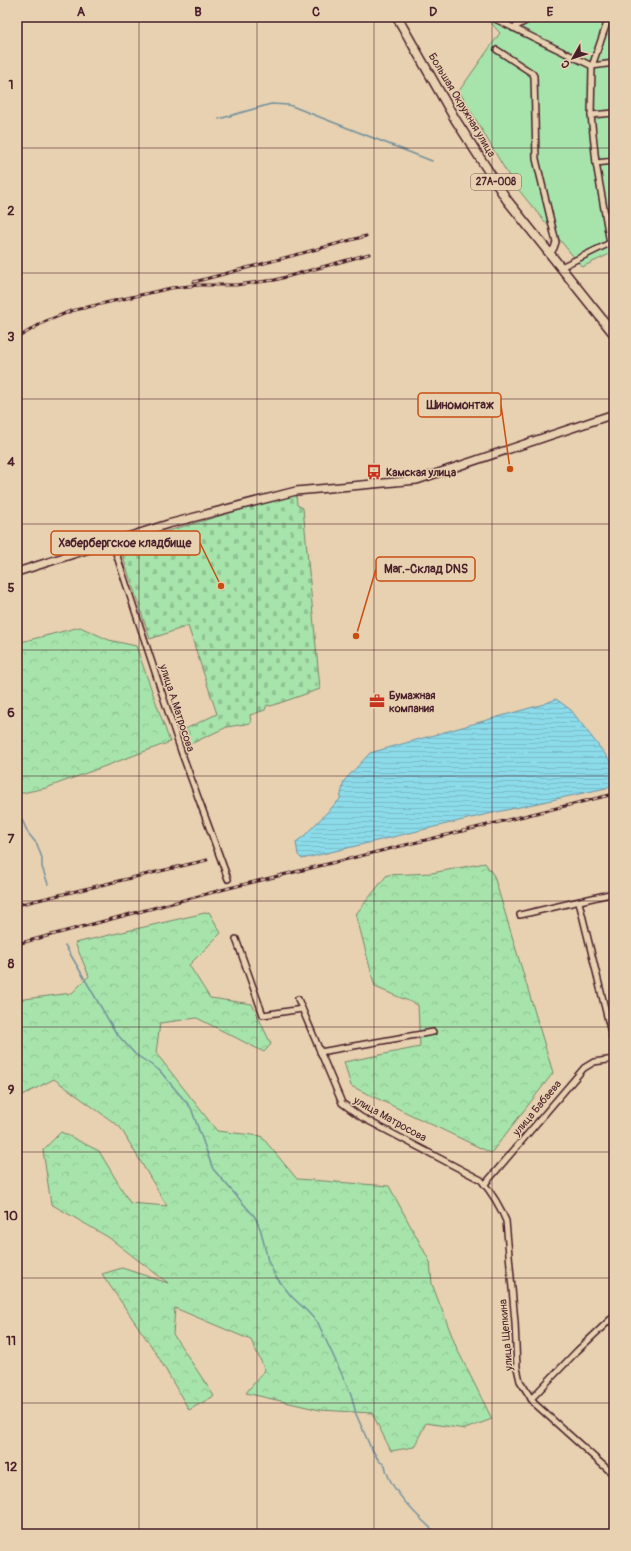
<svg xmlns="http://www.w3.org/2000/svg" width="631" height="1551" font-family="Pangolin,sans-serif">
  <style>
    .forest { fill: url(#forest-crowns); stroke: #78826b }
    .cemetery { fill: url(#cemetery-stones); stroke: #78826b }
    .garden { fill: #a6e4ab; stroke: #78826b }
    .water { fill: url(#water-rules); stroke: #72909e }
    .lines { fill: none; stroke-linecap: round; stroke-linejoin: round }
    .stream { stroke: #72909e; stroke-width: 1.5 }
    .street-casing { stroke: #4a1f2b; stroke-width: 8 }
    .secondary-casing { stroke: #4a1f2b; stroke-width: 10 }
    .primary-casing { stroke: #4a1f2b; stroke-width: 11 }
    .street { stroke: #e7d1b0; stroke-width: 5 }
    .secondary { stroke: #e7d1b0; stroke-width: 7 }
    .primary { stroke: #e7d1b0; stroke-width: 8 }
    .rail-casing { stroke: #4a1f2b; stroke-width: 3 }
    .rail { stroke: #e7d1b0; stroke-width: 1.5; stroke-dasharray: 4.5; stroke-linecap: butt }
    .grid { fill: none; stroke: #4a1f2b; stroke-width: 1; stroke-opacity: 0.55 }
    .labels { text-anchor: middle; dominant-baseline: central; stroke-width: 3; stroke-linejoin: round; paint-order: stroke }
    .shield { fill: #e7d1b0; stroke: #795453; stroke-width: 1 }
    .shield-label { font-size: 10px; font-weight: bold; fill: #4a1f2b }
    .street-label { font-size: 11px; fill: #4a1f2b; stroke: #e7d1b0 }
    .poi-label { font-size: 11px; font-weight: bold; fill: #4a1f2b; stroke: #e7d1b0; text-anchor: start }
    .leader { fill: none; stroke: #c84d12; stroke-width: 1.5 }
    .callout-dot { fill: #c84d12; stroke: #e7d1b0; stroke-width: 1.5 }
    .callout { fill: #e7d1b0; stroke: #c84d12; stroke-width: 1.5 }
    .callout-label { font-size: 12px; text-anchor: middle; font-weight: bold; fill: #4a1f2b }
    .neatline { fill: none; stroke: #4a1f2b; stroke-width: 1.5 }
    .grid-label { font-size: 13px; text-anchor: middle; font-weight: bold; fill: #4a1f2b }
  </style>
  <defs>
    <pattern id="forest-crowns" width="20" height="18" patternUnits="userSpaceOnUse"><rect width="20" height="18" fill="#a6e4ab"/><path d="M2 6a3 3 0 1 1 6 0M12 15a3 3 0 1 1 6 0" fill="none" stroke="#90c393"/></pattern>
    <pattern id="cemetery-stones" width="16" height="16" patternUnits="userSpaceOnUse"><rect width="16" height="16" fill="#a6e4ab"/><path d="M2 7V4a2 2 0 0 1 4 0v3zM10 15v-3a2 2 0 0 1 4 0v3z" fill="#90c393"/></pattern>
    <pattern id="water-rules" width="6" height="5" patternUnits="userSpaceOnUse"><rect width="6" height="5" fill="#8cdbea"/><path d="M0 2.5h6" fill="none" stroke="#7abcc9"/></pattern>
  </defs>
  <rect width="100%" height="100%" fill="#e7d1b0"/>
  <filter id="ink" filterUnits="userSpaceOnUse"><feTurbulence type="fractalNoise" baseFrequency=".025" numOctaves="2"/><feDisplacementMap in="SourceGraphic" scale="8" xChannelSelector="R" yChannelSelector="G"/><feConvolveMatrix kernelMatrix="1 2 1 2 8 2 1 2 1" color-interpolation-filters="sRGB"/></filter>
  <g filter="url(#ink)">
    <!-- forest -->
    <g class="forest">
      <polygon points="80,627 109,640 136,646 170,742 46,788 17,794 17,643"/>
      <polygon points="485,863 494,876 553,1073 491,1153 351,1086 344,1062 420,1047 418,1005 375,987 356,914 387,875 432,873"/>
      <polygon points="209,912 221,933 189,965 210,998 252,1004 271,1044 264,1052 197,1018 160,1023 156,1053 217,1131 261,1136 297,1179 389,1186 430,1262 432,1284 457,1349 492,1419 465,1429 426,1423 414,1447 391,1451 372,1413 320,1410 246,1393 265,1370 251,1340 175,1308 173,1334 214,1396 189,1410 156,1353 102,1274 122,1268 168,1283 108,1237 51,1204 43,1150 61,1132 99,1151 130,1203 167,1206 120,1127 54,1079 17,1098 17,1000 72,993 89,976 75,943"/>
    </g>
    <!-- cemetery -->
    <polygon class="cemetery" points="296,494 297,505 303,508 320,689 271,706 267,705 265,710 250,715 251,723 227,727 186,746 181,731 217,714 188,626 150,639 119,545"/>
    <!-- garden -->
    <polygon class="garden" points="486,17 614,17 614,252 582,267 513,183 459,91 500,33"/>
    <!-- water -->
    <polygon class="water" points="556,699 571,710 611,762 614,768 614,784 606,788 488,814 302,859 298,855 296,842 304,836 340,799 344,781 370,753 544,704"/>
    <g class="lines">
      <!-- stream -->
      <g class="stream">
        <polyline points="219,119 271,104 289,105 432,161"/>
        <polyline points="19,813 28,833 37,844 42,858 42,867 48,884"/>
        <path d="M65 945 116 1033 135 1054 159 1070 191 1108 213 1169 255 1217 261 1231 268 1261 276 1277 292 1297 306 1310 318 1323 351 1394 356 1414 370 1446 379 1461 385 1465C388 1489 419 1518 437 1534"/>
      </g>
      <!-- street casing -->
      <g class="street-casing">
        <g id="street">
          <polyline points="491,17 592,66 614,63"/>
          <polyline points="609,17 592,66 591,115 596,163 610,243 614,241"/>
          <polyline points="513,28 533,17"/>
          <polyline points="497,50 532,73 534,76 536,159 556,242 554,248 550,254"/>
          <polyline points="591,115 614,113"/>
          <polyline points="596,163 614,161"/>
          <polyline points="561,267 610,243"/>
          <polyline points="112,541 181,751 228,879"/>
          <polyline points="579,902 614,1045"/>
          <polyline points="520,915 614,893"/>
          <polyline points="236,939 263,1015 302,1009"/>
          <path d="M298 999 342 1103 361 1117 481 1180C492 1193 500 1206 506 1221L515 1322 517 1368 520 1381 534 1403 614 1475"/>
          <polyline points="320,1052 433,1032"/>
          <polyline points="485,1184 584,1068 594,1062 614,1059"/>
          <polyline points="531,1399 577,1351 614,1316"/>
        </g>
      </g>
      <!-- secondary casing -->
      <g class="secondary-casing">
        <polyline id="secondary" points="17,572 168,524 296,491 417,480 614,414"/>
      </g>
      <!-- primary casing -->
      <g class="primary-casing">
        <polyline id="primary" points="397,17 455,119 507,200 614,334"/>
      </g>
      <!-- street -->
      <use href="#street" class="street"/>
      <!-- secondary -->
      <use href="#secondary" class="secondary"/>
      <!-- primary -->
      <use href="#primary" class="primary"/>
      <!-- rail casing -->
      <g class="rail-casing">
        <g id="rail">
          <polyline points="194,282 366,236"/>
          <polyline points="17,338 44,322 71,311 105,303 171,288 199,285 236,285 275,280 369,254"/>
          <polyline points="17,905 207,860"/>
          <polyline points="17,944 229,888 614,794"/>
        </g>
      </g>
      <!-- rail -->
      <use href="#rail" class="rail"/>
    </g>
  </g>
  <!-- grid -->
  <path class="grid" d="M139 17V1534M257 17V1534M374 17V1534M492 17V1534M17 148H614M17 273H614M17 399H614M17 524H614M17 650H614M17 776H614M17 901H614M17 1027H614M17 1152H614M17 1278H614M17 1403H614"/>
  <!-- icons -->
  <defs>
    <g id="bus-bare" transform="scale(1.2)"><path d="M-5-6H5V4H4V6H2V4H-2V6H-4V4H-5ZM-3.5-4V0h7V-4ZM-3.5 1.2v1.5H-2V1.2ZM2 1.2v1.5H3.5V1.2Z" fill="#c8321e" stroke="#e7d1b0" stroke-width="2.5" paint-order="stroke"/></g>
    <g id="office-bare" transform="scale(1.2)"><path d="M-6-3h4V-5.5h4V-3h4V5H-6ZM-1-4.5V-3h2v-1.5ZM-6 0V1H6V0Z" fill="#c8321e" stroke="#e7d1b0" stroke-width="2.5" paint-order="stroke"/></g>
  </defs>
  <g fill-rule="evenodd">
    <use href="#bus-bare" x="374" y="472"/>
    <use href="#office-bare" x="377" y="701"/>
  </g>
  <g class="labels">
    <!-- shield labels -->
    <rect class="shield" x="471" y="174" width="50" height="16" rx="3"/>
    <g class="shield-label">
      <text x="496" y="182">27А-008</text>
    </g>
    <!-- street labels -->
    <g class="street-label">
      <text transform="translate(462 105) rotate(59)">Большая Окружная улица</text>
      <text transform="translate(177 708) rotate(72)">улица А.Матросова</text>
      <text transform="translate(537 1108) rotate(-50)">улица Бабаева</text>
      <text transform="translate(390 1119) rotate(29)">улица Матросова</text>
      <text transform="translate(506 1335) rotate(-95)">улица Щепкина</text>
    </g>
    <!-- poi labels -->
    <g class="poi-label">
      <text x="386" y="472">Камская улица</text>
      <text x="389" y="695">Бумажная<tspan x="389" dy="13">компания</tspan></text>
    </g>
  </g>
  <!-- callouts -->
  <path class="leader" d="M510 469L501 405M221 586L200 543M356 636L376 569"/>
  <g class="callout-dot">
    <circle cx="510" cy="469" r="4"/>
    <circle cx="221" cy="586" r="4"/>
    <circle cx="356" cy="636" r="4"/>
  </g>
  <g class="callout">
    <rect x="418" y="393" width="83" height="24" rx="4"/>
    <rect x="51" y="531" width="149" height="24" rx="4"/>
    <rect x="376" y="557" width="99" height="24" rx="4"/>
  </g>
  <g class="callout-label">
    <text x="460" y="409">Шиномонтаж</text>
    <text x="125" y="547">Хабербергское кладбище</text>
    <text x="426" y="573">Маг.-Склад DNS</text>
  </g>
  <!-- margin -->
  <rect width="631" height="1551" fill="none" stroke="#e7d1b0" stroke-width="44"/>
  <!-- north arrow -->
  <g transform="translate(573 58) rotate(231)" stroke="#e7d1b0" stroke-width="3" paint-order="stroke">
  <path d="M0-3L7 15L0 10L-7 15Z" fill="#4a1f2b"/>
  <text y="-6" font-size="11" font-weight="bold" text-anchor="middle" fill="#4a1f2b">С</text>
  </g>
  <rect x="22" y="22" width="587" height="1507" class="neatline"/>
  <g class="grid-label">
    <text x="81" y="16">A</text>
    <text x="198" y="16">B</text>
    <text x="316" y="16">C</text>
    <text x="433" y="16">D</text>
    <text x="550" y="16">E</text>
    <text x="11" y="89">1</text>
    <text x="11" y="215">2</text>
    <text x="11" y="341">3</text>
    <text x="11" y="466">4</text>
    <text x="11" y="592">5</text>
    <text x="11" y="717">6</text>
    <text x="11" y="843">7</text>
    <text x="11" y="968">8</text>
    <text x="11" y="1094">9</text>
    <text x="11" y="1220">10</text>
    <text x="11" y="1345">11</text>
    <text x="11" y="1471">12</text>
  </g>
</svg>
